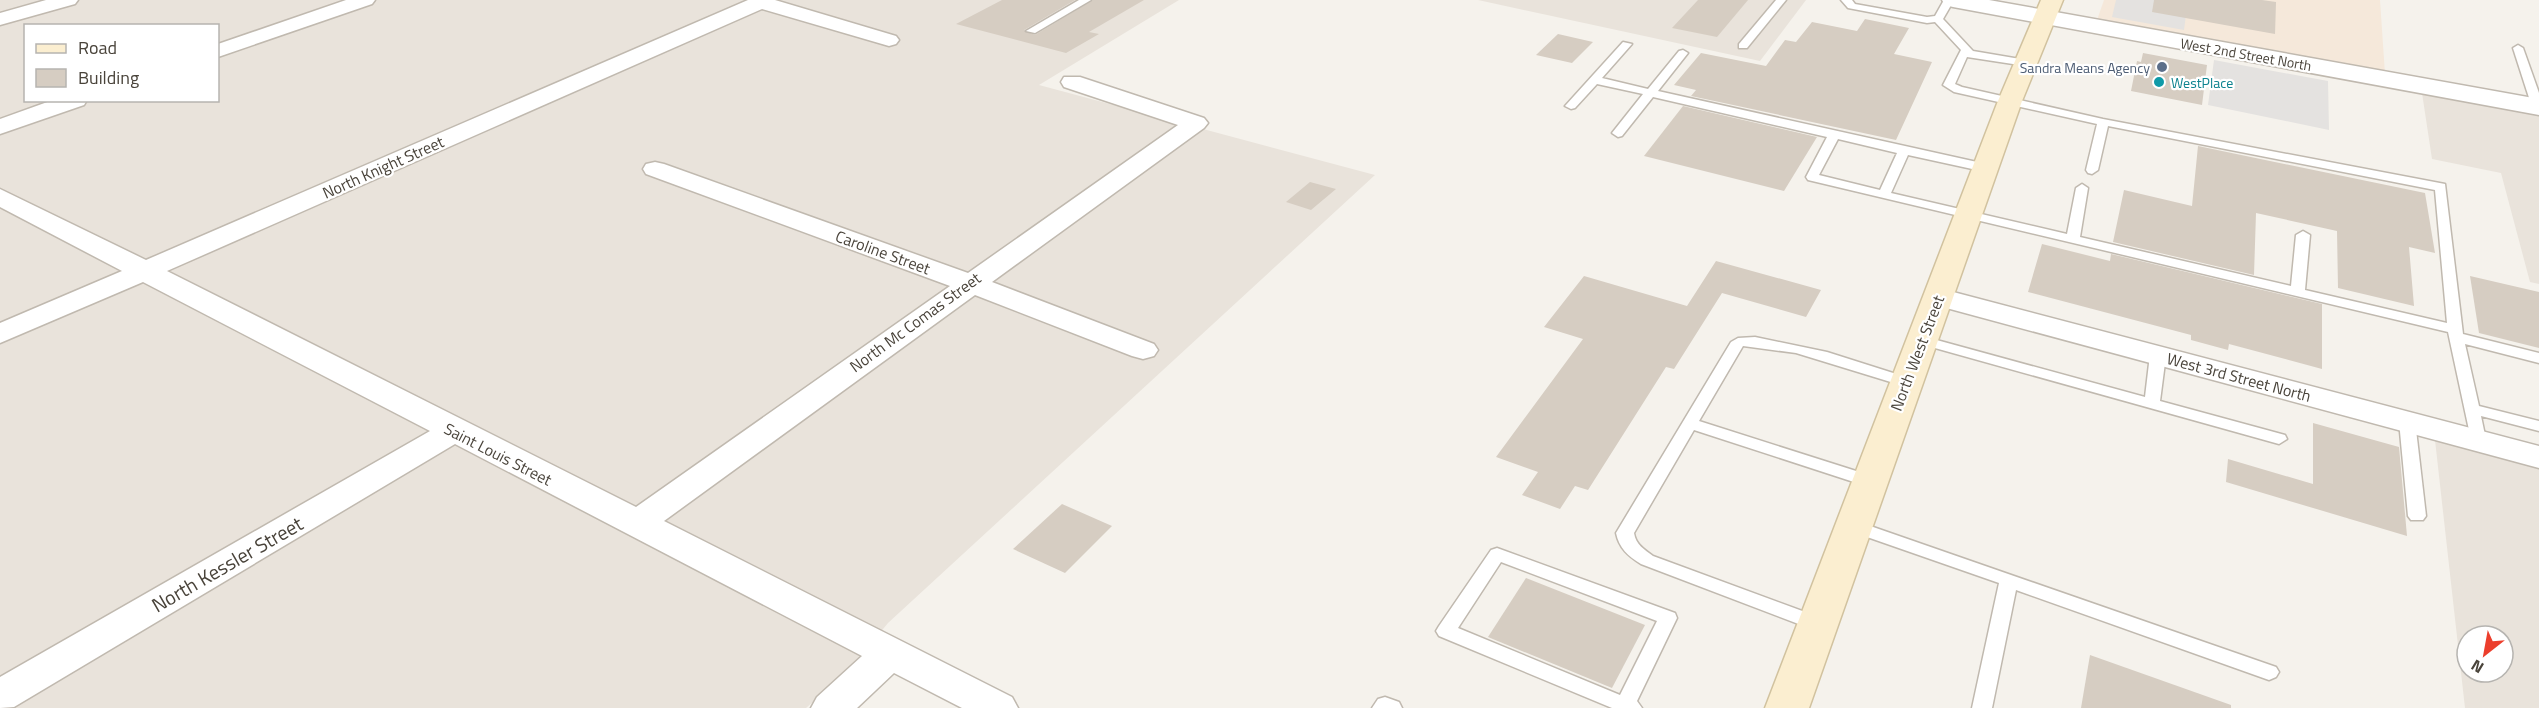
<svg xmlns="http://www.w3.org/2000/svg" width="2539" height="708" font-family="'Titillium Web',sans-serif">
  <style>
    .residential { fill: #e9e3db; fill-rule: evenodd }
    .commercial { fill: #f5e8da }
    .parking { fill: #e4e2e0 }
    .building { fill: #d6cdc2 }
    .lines { fill: none; stroke-linecap: round; stroke-linejoin: round }
    .service-casing { stroke: #c0b9af; stroke-width: 3 }
    .minor-casing { stroke: #c0b9af; stroke-width: 3 }
    .tertiary-casing { stroke: #c0b9af; stroke-width: 3 }
    .secondary-casing { stroke: #d1c29f; stroke-width: 3 }
    .service { fill: #fff; fill-rule: evenodd }
    .minor { fill: #fff; fill-rule: evenodd }
    .tertiary { fill: #fff; fill-rule: evenodd }
    .secondary { fill: #fbeed0; fill-rule: evenodd }
    .service-dot { fill: #5c6f8a; stroke: #fff; stroke-width: 2 }
    .culture-dot { fill: #0f9aa8; stroke: #fff; stroke-width: 2 }
    .labels { text-anchor: middle; dominant-baseline: central; stroke-width: 4.5; stroke-linejoin: round; paint-order: stroke }
    .far-street-label { font-size: 14px; fill: #49433a; stroke: #fff }
    .far-service-label { font-size: 14px; fill: #4e5e75; stroke: #fff; text-anchor: end }
    .far-culture-label { font-size: 14px; fill: #0d838f; stroke: #fff; text-anchor: start }
    .street-label { font-size: 16px; fill: #49433a; stroke: #fff }
    .near-street-label { font-size: 20px; fill: #49433a; stroke: #fff }
  </style>
  <rect width="100%" height="100%" fill="#f5f2ec"/>
  <!-- residential -->
  <g class="residential">
    <path d="M0 0H1179L1039 85 1375 175 888 623 850 669 806 708H0ZM26 26H218V100H26Z"/>
    <polygon points="1478,0 1806,0 1760,61"/>
    <polygon points="2422,93 2539,114 2539,284 2530,282 2501,173 2432,159"/>
    <path d="M2435 440 2539 469V708H2465ZM2467 636H2503V672H2467Z"/>
  </g>
  <!-- commercial -->
  <polygon class="commercial" points="2104,0 2380,0 2385,74 2097,20"/>
  <!-- parking -->
  <g class="parking">
    <polygon points="2116,0 2188,0 2184,30 2112,17"/>
    <polygon points="2214,60 2328,81 2329,130 2208,105"/>
  </g>
  <!-- building -->
  <g class="building">
    <polygon points="1002,0 1075,0 1024,30 1035,35 1093,0 1144,0 1089,32 1099,34 1066,53 956,24"/>
    <polygon points="1698,0 1748,0 1717,37 1672,28"/>
    <polygon points="2154,0 2262,0 2276,2 2275,34 2152,12"/>
    <polygon points="1865,19 1909,28 1894,54 1932,62 1896,140 1691,96 1696,90 1674,85 1701,53 1766,66 1785,40 1796,42 1812,22 1857,31"/>
    <polygon points="1558,34 1593,42 1572,63 1536,55"/>
    <polygon points="2143,53 2207,65 2202,105 2131,91 2137,61 2141,62"/>
    <polygon points="1683,106 1817,137 1784,191 1644,156"/>
    <polygon points="2198,146 2425,193 2435,253 2409,247 2414,306 2338,288 2337,231 2256,213 2254,275 2113,242 2124,190 2192,206"/>
    <polygon points="1310,182 1336,189 1311,210 1286,202"/>
    <polygon points="2042,244 2110,261 2111,254 2322,304 2322,369 2229,344 2228,350 2191,340 2191,335 2028,292"/>
    <polygon points="1716,261 1821,290 1806,317 1722,293 1674,369 1666,367 1588,490 1575,486 1560,509 1522,495 1538,472 1496,457 1583,339 1544,327 1584,276 1687,306"/>
    <polygon points="2470,276 2539,292 2539,348 2479,333"/>
    <polygon points="2313,423 2399,447 2407,536 2226,482 2228,459 2313,484"/>
    <polygon points="1062,504 1112,526 1065,573 1013,549"/>
    <polygon points="1526,578 1645,625 1612,688 1488,637"/>
    <polygon points="2090,655 2231,705 2231,708 2081,708"/>
  </g>
  <g class="lines">
    <!-- service casing -->
    <g class="service-casing">
      <g id="service">
        <polygon points="1079,0 1091,0 1035,33 1026,31"/>
        <polygon points="1776,0 1786,0 1747,48 1739,48 1739,44"/>
        <path d="M1841 0H1852L1855 4 1927 17 1935 16 1944 0H1954L1943 19 1973 51 2026 60 2031 63 2026 66 1967 57 1955 84 1962 87 2103 119 2445 184 2463 334 2539 353V363L2465 344 2479 406 2539 421V431L2481 416 2486 440 2484 444H2472L2448 332 1808 180 1806 177 1827 137 1653 97 1622 136 1618 137 1612 133 1643 94 1597 84 1575 108 1571 109 1565 106 1623 42 1632 44 1602 78 1648 89 1679 51 1683 50 1688 53 1658 91 1986 164 1992 168 1986 172 1908 155 1891 193 2067 234 2076 188 2082 184 2088 188 2080 237 2291 286 2296 235 2303 231 2310 235 2305 290 2447 323 2435 190 2108 126 2098 170 2092 174 2088 173 2086 170 2097 124 1954 92 1943 85 1961 50 1935 22 1927 23 1848 8ZM1838 139 1897 153 1880 190 1819 175Z"/>
        <polygon points="2518,45 2523,48 2539,93 2539,110 2532,107 2513,48"/>
        <polygon points="1922,336 2145,397 2150,355 2158,350 2163,352 2166,355 2160,401 2285,435 2287,439 2279,444 1917,343 1915,340 1917,337"/>
        <path d="M1755 337 1827 352 1912 379 1915 382 1907 387 1796 353 1743 346 1699 421 1875 477 1877 481 1875 485H1863L1694 430 1634 533C1636 545 1644 549 1653 556L1824 619 1826 624 1824 629 1817 631 1641 564C1628 556 1619 548 1616 533L1731 342 1738 338Z"/>
        <polygon points="2407,416 2415,421 2426,516 2423,520 2411,520 2408,516 2399,421"/>
        <polygon points="1853,520 2276,667 2279,672 2276,677 2269,680 2016,590 1992,708 1972,708 1999,583 1847,530 1844,526 1847,522"/>
        <path d="M1497 548 1675 613 1677 618 1637 701 1642 708H1612L1439 636 1436 631 1439 626 1491 550ZM1501 562 1657 621 1620 695 1458 628Z"/>
        <polygon points="1385,697 1399,702 1402,708 1372,708 1378,699"/>
      </g>
    </g>
    <!-- minor casing -->
    <g class="minor-casing">
      <g id="minor">
        <polygon points="46,0 78,0 75,4 0,25 0,13"/>
        <polygon points="346,0 375,0 372,4 218,57 218,44"/>
        <polygon points="748,0 775,0 896,36 899,40 896,44 889,46 762,9 167,271 636,507 950,286 646,174 643,169 646,164 655,162 664,164 968,273 1178,125 1064,87 1061,82 1064,77 1080,77 1204,118 1208,123 1204,128 992,282 1154,344 1158,350 1154,356 1143,359 1132,356 975,295 664,521 1012,697 1018,708 962,708 894,673 857,708 811,708 817,697 862,656 455,444 14,707 0,708 0,677 430,431 143,282 0,343 0,323 122,271 0,207 0,189 146,260"/>
        <polygon points="53,100 87,100 84,105 0,134 0,119"/>
        <polygon points="1938,288 2539,446 2539,468 1928,303 1924,297 1928,291"/>
      </g>
    </g>
    <!-- tertiary casing -->
    <g class="tertiary-casing">
      <polygon id="tertiary" points="1942,0 1989,0 2539,99 2539,115 1953,7 1945,5"/>
    </g>
    <!-- secondary casing -->
    <g class="secondary-casing">
      <polygon id="secondary" points="2041,0 2063,0 2022,101 1809,708 1765,708 1998,101"/>
    </g>
    <!-- service -->
    <use href="#service" class="service"/>
    <!-- minor -->
    <use href="#minor" class="minor"/>
    <!-- tertiary -->
    <use href="#tertiary" class="tertiary"/>
    <!-- secondary -->
    <use href="#secondary" class="secondary"/>
  </g>
  <!-- markers -->
  <circle class="service-dot" cx="2162" cy="67" r="6"/>
  <circle class="culture-dot" cx="2159" cy="82" r="6"/>
  <g class="labels">
    <!-- far-street labels -->
    <g class="far-street-label">
      <text transform="translate(2246 54) rotate(10)">West 2nd Street North</text>
    </g>
    <!-- far-service labels -->
    <g class="far-service-label">
      <text x="2150" y="67">Sandra Means Agency</text>
    </g>
    <!-- far-culture labels -->
    <g class="far-culture-label">
      <text x="2171" y="82">WestPlace</text>
    </g>
    <!-- street labels -->
    <g class="street-label">
      <text transform="translate(383 167) rotate(-24)">North Knight Street</text>
      <text transform="translate(883 252) rotate(20)">Caroline Street</text>
      <text transform="translate(915 322) rotate(-36)">North Mc Comas Street</text>
      <text transform="translate(1917 353) rotate(-69)">North West Street</text>
      <text transform="translate(2239 377) rotate(15)">West 3rd Street North</text>
      <text transform="translate(498 454) rotate(27)">Saint Louis Street</text>
    </g>
    <!-- near-street labels -->
    <g class="near-street-label">
      <text transform="translate(227 564) rotate(-30)">North Kessler Street</text>
    </g>
  </g>
  <!-- legend -->
  <rect x="24" y="24" width="195" height="78" fill="#ffffff" stroke="#b6b4b0" stroke-width="1.5"/>
  <rect x="36" y="44" width="30" height="9" fill="#fbeed0" stroke="#b6b4b0" stroke-width="1.5"/>
  <text x="78" y="54" font-size="18" fill="#49433a">Road</text>
  <rect x="36" y="69" width="30" height="18" fill="#d6cdc2" stroke="#b6b4b0" stroke-width="1.5"/>
  <text x="78" y="84" font-size="18" fill="#49433a">Building</text>
  <!-- north arrow -->
  <g transform="translate(2485 654) rotate(211)"><circle r="28" fill="#ffffff" stroke="#b6b4b0" stroke-width="1.5"/>
  <path d="M0-4.5L10 22L0 15L-10 22Z" fill="#ec3e2c"/>
  <text y="-9" font-size="16" font-weight="bold" text-anchor="middle" fill="#49433a">N</text>
  </g>
</svg>
